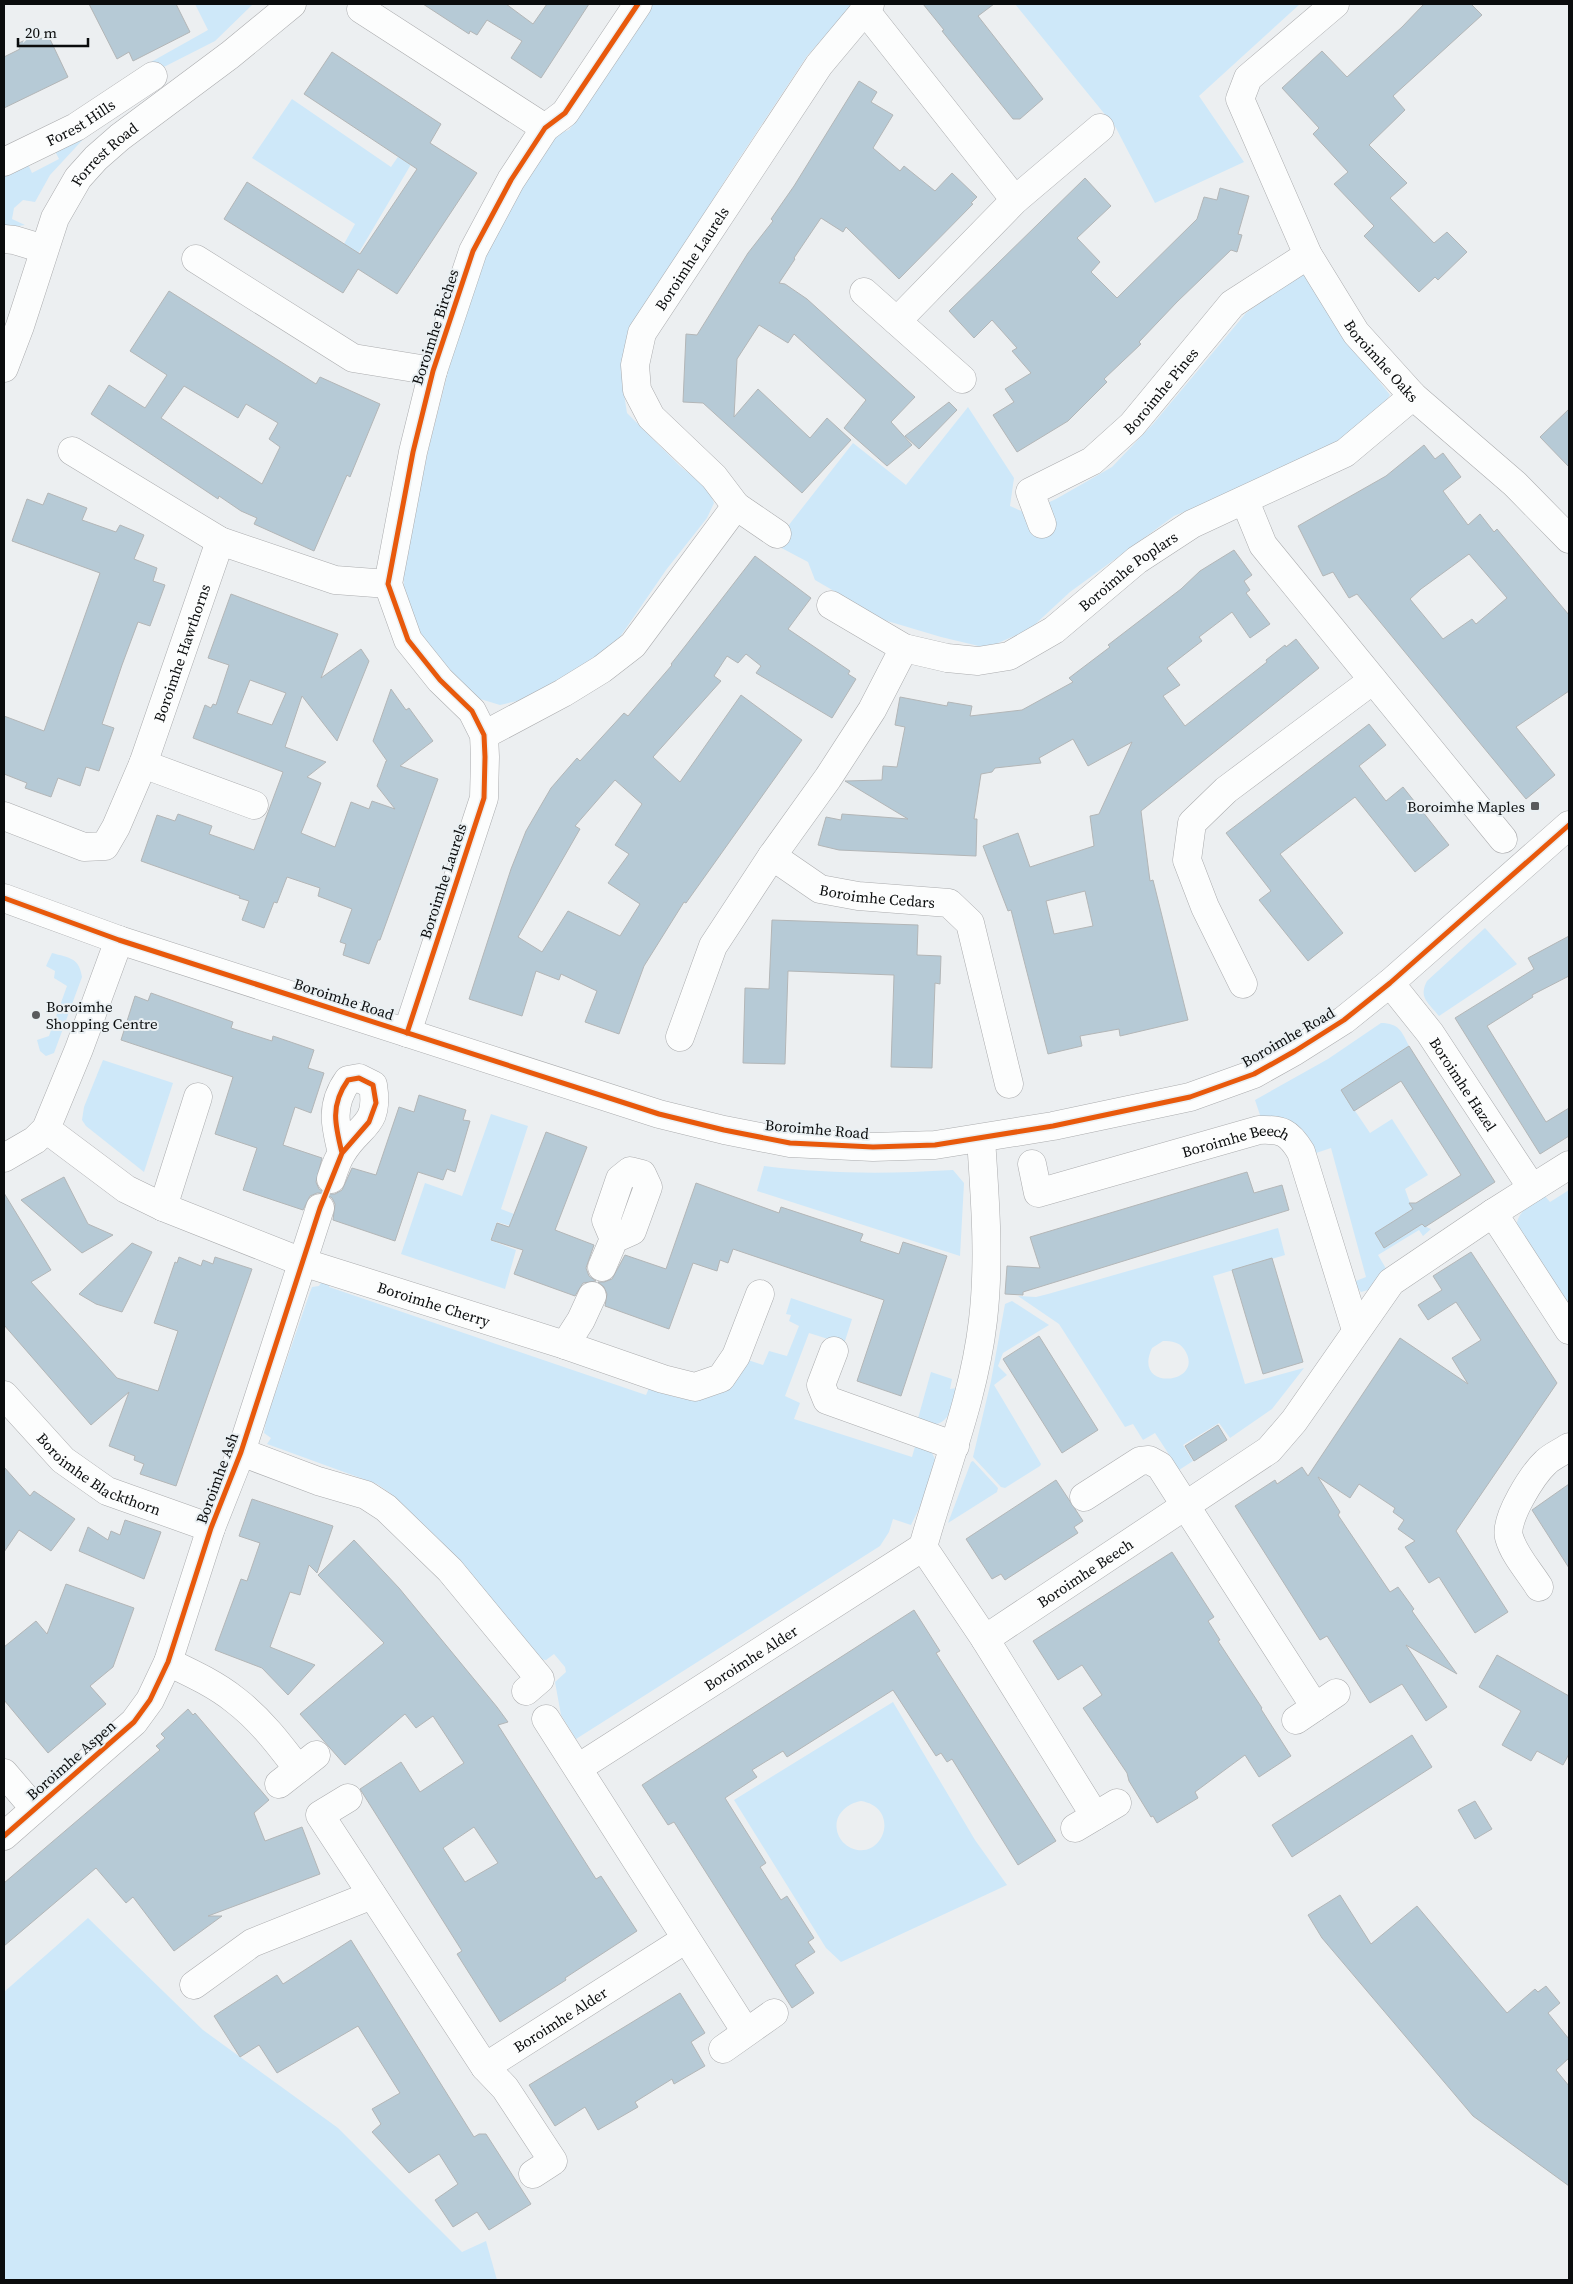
<svg xmlns="http://www.w3.org/2000/svg" width="1573" height="2284" font-family="'Source Serif 4',serif">
  <style>
    .green { fill: #cee8f9; fill-rule: evenodd }
    .building { fill: #b6cad6; stroke: #b3b6b7; fill-rule: evenodd }
    .lines { fill: none; stroke-linecap: round; stroke-linejoin: round }
    .minor-casing { stroke: #abacae; stroke-width: 29 }
    .minor { stroke: #fcfdfd; stroke-width: 28 }
    .cycleway-casing { stroke: #eaf0f3; stroke-width: 8 }
    .cycleway { stroke: #e8590c; stroke-width: 5 }
    .poi-dot { fill: #595b5d; stroke: #eaf0f3; stroke-width: 2 }
    .labels { text-anchor: middle; dominant-baseline: central; stroke-width: 4; stroke-linejoin: round; paint-order: stroke }
    .street-label { font-size: 15px; fill: #0a0c0d; stroke: #eaf0f3 }
    .poi-label { font-size: 15px; fill: #0a0c0d; stroke: #eaf0f3; text-anchor: end }
  </style>
  <rect width="100%" height="100%" fill="#eceff1"/>
  <!-- green -->
  <g class="green">
    <polygon points="195,4 253,4 215,41 91,104 151,62 208,30"/>
    <polygon points="653,4 853,4 807,56 729,174 628,335 622,381 627,413 680,466 708,489 714,503 707,518 666,570 620,637 601,657 559,681 517,701 500,705 477,698 421,639 405,608 403,564 430,443 452,356 480,268 525,179 557,134 569,130"/>
    <polygon points="1015,4 1300,4 1199,96 1244,162 1155,203 1116,128"/>
    <polygon points="292,99 391,167 417,129 416,156 348,271 334,262 355,224 252,158"/>
    <polygon points="88,134 50,175 35,202 23,200 14,208 12,219 25,225 4,228 4,171 26,160 32,173 59,159 53,147"/>
    <polygon points="1305,271 1347,340 1390,395 1377,414 1319,456 1174,516 1070,592 1030,629 987,648 941,637 884,620 815,580 808,562 774,544 853,443 906,485 968,407 1014,478 1010,506 1026,513 1056,499 1112,467 1153,424 1246,313"/>
    <path d="M1485 928 1517 964 1439 1016C1429 1003 1418 998 1427 981Z"/>
    <path d="M52 953C69 958 79 957 82 977L54 1053 46 1056 40 1051 37 1040 49 1036 67 986 54 978 55 971 46 966Z"/>
    <path d="M1381 1023C1399 1023 1402 1032 1409 1046L1341 1090 1370 1133 1392 1119 1428 1175 1405 1189C1410 1203 1417 1224 1431 1229L1423 1236 1419 1230 1378 1255 1388 1272 1368 1290 1361 1292 1353 1282 1366 1277 1331 1148 1316 1153C1302 1121 1293 1121 1261 1118L1255 1100 1328 1059Z"/>
    <polygon points="103,1060 173,1083 144,1172 86,1126 82,1120 84,1107"/>
    <polygon points="491,1114 528,1126 501,1209 525,1218 521,1229 497,1222 490,1240 516,1250 505,1289 401,1254 425,1183 462,1196"/>
    <path d="M764 1166C829 1174 887 1174 953 1170L964 1183 960 1256 757 1191Z"/>
    <path d="M1569 1190V1311L1517 1231C1514 1212 1531 1205 1545 1196L1550 1202Z"/>
    <path d="M1278 1228 1285 1255 1213 1276 1245 1384 1304 1368 1272 1409 1230 1438 1219 1423 1183 1445 1193 1461 1179 1470 1155 1433 1143 1440 1133 1424 1125 1427 1059 1324 1018 1296 1036 1297 1048 1294ZM1163 1341C1172 1341 1179 1342 1184 1349 1208 1384 1131 1393 1152 1348Z"/>
    <path d="M322 1281 330 1284 329 1287 646 1395 649 1388C661 1392 675 1398 687 1399 716 1402 736 1385 748 1360L763 1365 769 1351 787 1356 799 1326 789 1321 791 1315 786 1314 791 1298 852 1319 844 1344 809 1333 785 1396 800 1403 794 1419 912 1457 916 1443 930 1449 937 1463 928 1490 911 1525 893 1519 889 1532 880 1546 576 1739 561 1715 555 1682 566 1672 565 1667 554 1654 546 1660 539 1659 390 1493 377 1484 267 1444 271 1438 264 1433 266 1420 309 1295 312 1287 319 1286Z"/>
    <polygon points="1012,1301 1049,1325 1003,1353 998,1366 1007,1375 994,1385 1041,1464 1040,1466 1005,1488 1001,1487 973,1457 991,1381 1005,1304"/>
    <path d="M931 1372 952 1379 950 1389 957 1388C950 1414 948 1431 917 1422Z"/>
    <polygon points="973,1461 998,1488 997,1492 948,1523 971,1462"/>
    <path d="M893 1702 975 1840 1007 1885 841 1962 826 1948 734 1800ZM861 1801C902 1808 883 1862 851 1848 845 1845 840 1840 838 1834 832 1817 845 1804 861 1801Z"/>
    <polygon points="88,1918 203,2030 338,2128 462,2252 486,2241 497,2280 4,2280 4,1992"/>
  </g>
  <!-- building -->
  <g class="building">
    <polygon points="89,4 176,4 190,32 133,61 129,52 117,59"/>
    <polygon points="423,4 506,4 533,24 547,4 589,4 541,78 511,58 522,41 487,20 477,35 470,31 469,34"/>
    <polygon points="923,4 994,4 978,16 1043,99 1020,119 1013,119 942,31 944,30"/>
    <polygon points="1424,4 1471,4 1482,15 1393,96 1405,110 1369,145 1407,183 1390,198 1434,243 1447,232 1467,252 1438,280 1435,277 1419,292 1364,236 1374,226 1334,184 1348,172 1313,134 1319,128 1282,88 1322,51 1347,77 1402,27"/>
    <polygon points="37,34 40,39 48,35 68,77 4,108 4,57 20,49 17,44"/>
    <polygon points="332,52 441,124 430,143 477,173 397,294 358,269 343,293 224,219 247,182 360,254 417,169 304,94"/>
    <polygon points="859,81 877,92 871,102 893,115 873,148 900,171 904,166 935,191 952,173 977,197 971,203 973,204 899,279 846,227 843,232 821,218 794,258 795,259 779,283 785,284 807,299 915,397 891,422 912,445 887,466 844,428 866,400 794,334 788,343 759,325 737,359 734,417 758,389 810,438 827,418 851,440 802,493 703,403 683,402 686,334 697,335 748,253 773,221 771,219 794,186"/>
    <polygon points="1085,178 1111,206 1077,238 1100,262 1091,272 1117,298 1197,219 1204,197 1217,200 1220,188 1249,196 1238,234 1242,235 1237,252 1231,250 1177,302 1139,342 1141,344 1104,379 1107,382 1068,421 1017,452 993,415 1014,402 1005,389 1031,373 1012,351 1017,348 992,320 974,338 949,311"/>
    <path d="M169 291 316 384 320 377 380 404 350 477 347 475 314 551 254 524 257 518 241 511 219 496 218 499 91 414 109 385 145 408 167 375 130 351ZM184 386 238 418 246 404 278 423 269 439 280 447 262 484 161 418Z"/>
    <polygon points="949,402 957,410 919,449 905,436"/>
    <polygon points="1569,409 1569,467 1540,437"/>
    <path d="M1424 445 1435 459 1443 453 1461 477 1443 491 1468 525 1480 514 1494 532 1497 529 1569 615V691L1516 727 1555 775 1526 799 1357 594 1349 598 1333 572 1323 576 1298 526 1386 476ZM1469 554 1507 598 1476 624 1472 619 1443 639 1410 599 1421 589Z"/>
    <polygon points="48,493 87,508 82,520 116,532 120,525 144,535 134,559 157,568 153,581 165,585 150,626 138,622 122,665 102,724 114,728 99,771 86,767 80,786 58,778 51,797 25,788 27,783 4,774 4,716 44,731 100,573 12,541 27,499 43,505"/>
    <path d="M1234 550 1252 575 1244 581 1250 590 1246 593 1270 624 1250 638 1232 612 1199 637 1202 641 1167 668 1180 685 1163 696 1185 726 1267 662 1266 660 1285 645 1286 647 1296 639 1319 668 1141 811 1150 881 1153 880 1188 1020 1120 1036 1119 1029 1080 1036 1082 1046 1048 1054 1011 910 1008 911 983 846 1018 833 1030 867 1094 846 1090 816 1099 814 1132 742 1088 766 1073 739 1039 758 1041 763 995 768 992 772 981 774 974 819H977L976 856 839 850 818 845 826 817 841 820 842 814 908 819 845 781 882 780 883 766 897 767 905 727 895 725 900 697 947 706 948 702 972 706 970 716 1022 710 1073 682 1069 678 1110 647 1108 645 1181 589 1200 571ZM1085 891 1093 926 1054 934 1046 901Z"/>
    <path d="M755 556 811 598 788 629 850 671 848 674 856 679 832 718 756 673 761 666 746 654 738 663 727 656 714 676 721 681 653 757 680 782 741 695 802 740 686 903 684 902 644 966 619 1034 585 1022 597 991 561 974 559 980 536 971 522 1016 469 999 511 869 526 831 551 788 577 758 580 761 624 713 628 716 653 687 672 665 671 664 686 645ZM615 780 642 804 615 845 629 854 608 883 640 904 620 936 568 911 542 952 518 937 580 829 575 826Z"/>
    <path d="M231 594 338 634 321 678 361 649 369 661 337 741 302 696 285 747 326 762 307 777 321 783 301 833 335 847 351 802 369 809 372 801 395 809 377 786 386 761H387L373 741 391 689 406 710 409 708 433 741 400 766 438 779 380 940H378L369 964 343 955 346 944 340 942 352 909 318 896 320 888 287 877 277 903 274 902 264 928 242 920 249 901 239 898 240 896 141 861 157 815 175 821 178 814 212 826 209 834 254 850 283 772 193 738 205 705 211 708 213 704 216 705 229 665 208 658ZM250 680 286 693 272 725 237 713Z"/>
    <polygon points="1369,724 1386,745 1359,766 1386,801 1403,787 1449,845 1415,872 1355,797 1280,854 1343,933 1308,961 1259,900 1271,891 1226,833"/>
    <polygon points="772,920 918,925 917,955 941,956 940,984 935,983 932,1068 891,1067 894,975 788,971 785,1064 743,1063 745,988 769,989"/>
    <polygon points="1569,936 1569,976 1532,995 1533,997 1487,1026 1546,1122 1569,1108 1569,1136 1540,1154 1455,1018 1534,969 1528,958"/>
    <polygon points="151,993 233,1022 231,1028 272,1041 273,1036 314,1050 308,1068 324,1073 311,1113 295,1107 283,1145 322,1158 316,1182 319,1189 325,1193 317,1193 310,1196 303,1210 243,1190 257,1148 215,1134 233,1077 121,1040 135,996 148,1001"/>
    <polygon points="1409,1046 1495,1182 1425,1227 1422,1224 1384,1248 1375,1233 1413,1209 1409,1203 1416,1203 1461,1175 1401,1081 1354,1111 1341,1090"/>
    <polygon points="419,1095 466,1110 463,1120 470,1121 455,1172 447,1169 443,1180 418,1172 395,1241 333,1220 335,1204 332,1198 326,1194 335,1194 342,1190 352,1168 376,1175 399,1107 414,1112"/>
    <polygon points="546,1132 587,1147 555,1230 594,1245 586,1268 589,1276 596,1281 583,1283 575,1296 514,1274 523,1250 491,1240 497,1223 509,1227"/>
    <polygon points="1247,1172 1254,1193 1282,1185 1289,1210 1023,1292 1023,1295 1005,1294 1007,1266 1040,1268 1030,1237"/>
    <polygon points="64,1177 88,1224 113,1235 82,1253 21,1200"/>
    <polygon points="696,1183 779,1213 781,1207 863,1234 860,1241 899,1254 903,1242 947,1256 901,1396 857,1381 884,1300 733,1249 728,1263 720,1260 717,1271 693,1263 669,1329 605,1306 607,1294 604,1287 598,1282 604,1282 612,1279 625,1255 666,1269"/>
    <polygon points="4,1193 51,1270 31,1282 117,1378 158,1391 178,1331 154,1323 175,1262 177,1263 179,1257 201,1266 203,1260 213,1264 215,1257 252,1269 176,1486 140,1474 144,1464 134,1460 135,1456 109,1446 129,1392 91,1425 4,1325"/>
    <polygon points="132,1243 152,1252 122,1312 96,1304 79,1294"/>
    <polygon points="1471,1252 1557,1383 1456,1531 1508,1612 1475,1633 1439,1577 1429,1583 1405,1547 1415,1541 1398,1529 1404,1520 1393,1512 1395,1508 1359,1484 1350,1498 1318,1477 1340,1512 1338,1515 1390,1592 1398,1587 1414,1609 1412,1611 1457,1674 1406,1645 1447,1707 1426,1721 1402,1684 1370,1703 1327,1636 1320,1640 1235,1506 1275,1480 1277,1484 1302,1467 1308,1476 1400,1338 1468,1384 1452,1358 1481,1340 1456,1302 1428,1320 1418,1305 1442,1290 1433,1276"/>
    <polygon points="1272,1258 1303,1362 1263,1374 1232,1270"/>
    <polygon points="1039,1336 1098,1430 1062,1453 1003,1359"/>
    <polygon points="1218,1425 1227,1440 1194,1461 1185,1446"/>
    <polygon points="4,1467 30,1496 34,1491 75,1519 51,1551 19,1530 4,1552"/>
    <polygon points="1056,1480 1083,1521 1074,1527 1078,1533 1005,1580 1001,1574 992,1579 966,1539"/>
    <polygon points="1569,1484 1569,1568 1532,1510"/>
    <polygon points="252,1499 333,1526 317,1573 309,1565 300,1595 290,1592 270,1647 315,1665 288,1695 262,1668 215,1650 241,1579 247,1581 260,1543 239,1536"/>
    <polygon points="125,1520 161,1532 144,1579 79,1551 88,1527 108,1540 111,1531 120,1535"/>
    <path d="M354 1540 399 1588 497 1707 508 1722 498 1725 596 1879 601 1876 637 1931 565 1978 566 1980 500 2022 457 1954 462 1951 360 1789 401 1762 420 1792 464 1763 433 1716 416 1728 405 1714 345 1765 300 1714 384 1643 318 1575ZM474 1827 498 1863 465 1882 443 1848Z"/>
    <polygon points="1172,1552 1214,1617 1208,1621 1220,1640 1218,1641 1262,1708 1261,1709 1291,1756 1259,1777 1245,1755 1195,1792 1198,1798 1157,1823 1153,1816 1151,1817 1129,1781 1127,1773 1083,1708 1102,1695 1082,1665 1058,1680 1033,1641"/>
    <polygon points="66,1584 134,1608 113,1667 90,1686 106,1704 48,1753 4,1700 4,1647 36,1621 47,1634"/>
    <polygon points="914,1610 940,1651 936,1653 1056,1841 1018,1865 952,1759 947,1762 941,1753 936,1756 893,1690 787,1757 783,1751 752,1770 757,1777 725,1798 766,1863 760,1867 781,1900 787,1896 814,1938 808,1942 815,1952 795,1965 814,1993 792,2008 674,1822 668,1825 642,1785"/>
    <polygon points="1497,1655 1569,1696 1569,1754 1563,1765 1537,1751 1531,1761 1502,1745 1521,1711 1479,1687"/>
    <polygon points="188,1709 193,1715 195,1713 269,1800 254,1813 265,1841 302,1827 320,1874 208,1916 222,1916 174,1951 133,1897 126,1903 96,1868 4,1946 4,1883 160,1750 156,1746 165,1738 161,1734"/>
    <polygon points="1412,1735 1432,1767 1292,1857 1272,1825"/>
    <polygon points="1475,1801 1492,1829 1475,1839 1458,1810"/>
    <polygon points="1340,1895 1371,1944 1417,1906 1507,2013 1535,1989 1538,1992 1546,1986 1560,2003 1548,2013 1569,2039 1569,2058 1556,2070 1569,2086 1569,2186 1473,2116 1322,1938 1308,1915"/>
    <polygon points="351,1940 474,2137 479,2134 486,2134 531,2204 489,2230 477,2212 453,2227 435,2200 458,2184 439,2154 409,2173 372,2132 381,2124 372,2109 400,2093 358,2026 277,2073 259,2045 240,2057 214,2016 277,1975 283,1984"/>
    <polygon points="680,1993 705,2033 691,2042 705,2066 674,2084 672,2079 635,2102 638,2107 598,2130 585,2107 555,2126 529,2085"/>
  </g>
  <g class="lines">
    <!-- minor casing -->
    <g class="minor-casing">
      <g id="minor">
        <path id="s1" d="M1335 4 1248 78 1240 99 1308 255 1356 333 1413 396 1515 484 1569 539"/>
        <polyline points="361,9 545,128"/>
        <polyline points="864,9 1015,200"/>
        <path id="s2" d="M4 162 76 127 153 76"/>
        <polyline points="4,239 14,240 44,249"/>
        <polyline points="196,259 353,358 433,371"/>
        <polyline points="864,292 962,379"/>
        <polyline points="897,321 1015,200 1100,128"/>
        <path id="s3" d="M4 368 20 326 55 218 78 178 96 158 120 137 230 55 292 4"/>
        <polyline points="72,451 220,541 335,580 388,584"/>
        <polyline points="1245,501 1263,545 1503,839"/>
        <path id="s4" d="M1042 524 1030 492 1092 461 1132 425 1232 304 1308 255"/>
        <path id="s5" d="M777 534 736 506 714 477 651 417 637 390 635 365 642 333 819 65 870 4"/>
        <path id="s6" d="M831 605 904 648 947 658 978 661 1009 656 1054 630 1137 560 1192 524 1345 453 1413 396"/>
        <polyline points="484,735 563,693 602,669 633,645 736,506"/>
        <polyline points="143,764 254,805"/>
        <path id="s7" d="M4 816 84 847 105 846 116 827 143 764 220 541"/>
        <path id="s8" d="M772 856 820 889 858 896 949 903 970 923 1009 1084"/>
        <polyline points="4,898 119,940 659,1114 724,1130 790,1143 873,1147 935,1145 1053,1126 1190,1097 1254,1074 1295,1051 1344,1020 1390,983 1569,825"/>
        <path id="s9" d="M1390 983 1430 1033 1532 1188"/>
        <polyline points="1243,984 1205,907 1187,860 1192,823 1226,790 1373,680"/>
        <polyline points="407,1033 484,798 485,757 484,735 472,711 440,680 408,640 388,584 413,452 433,371 473,251 511,180 545,128 565,113 638,4"/>
        <polyline points="680,1037 713,946 772,856 828,778 872,710 904,648"/>
        <path id="s10" d="M46 1129 126 1189 163 1207 302 1262 565 1345 663 1379 695 1387 721 1378 736 1356 760 1294"/>
        <path d="M981 1139C985 1199 990 1260 983 1320 974 1399 944 1471 923 1547L985 1639 1095 1816"/>
        <polyline points="4,1158 35,1140 46,1129 79,1049 119,940"/>
        <path id="s11" d="M1032 1164 1038 1193 1259 1130C1282 1129 1289 1132 1301 1152L1356 1330"/>
        <path d="M331 1179C334 1170 337 1160 342 1153 359 1124 380 1127 373 1085L359 1078 348 1080C330 1105 335 1125 342 1153"/>
        <polyline points="163,1207 198,1097"/>
        <polyline points="1493,1213 1569,1330"/>
        <polyline points="602,1267 614,1239 606,1220 620,1179 630,1171 642,1174 648,1187 632,1231 614,1239"/>
        <polyline points="565,1345 581,1320 592,1296"/>
        <polyline points="834,1351 821,1385 827,1400 955,1446"/>
        <path id="s12" d="M4 1395 63 1460 107 1491 211 1528"/>
        <polyline points="241,1452 318,1481 366,1495 386,1508 450,1570 540,1679 526,1691"/>
        <polyline points="1084,1497 1140,1461 1149,1460 1160,1466 1315,1707"/>
        <path d="M1539 1587C1529 1571 1514 1555 1509 1537 1504 1519 1533 1474 1546 1462 1552 1456 1562 1452 1569 1447"/>
        <path id="s13" d="M985 1639 1269 1450 1294 1421 1391 1282 1493 1213 1569 1165"/>
        <path d="M168 1662C191 1673 215 1684 235 1700 260 1719 279 1744 298 1769"/>
        <polyline points="546,1719 746,2032"/>
        <polyline points="1296,1720 1336,1693"/>
        <path id="s14" d="M578 1768 923 1547"/>
        <polyline points="4,1773 34,1808"/>
        <polyline points="279,1784 316,1755"/>
        <polyline points="348,1798 320,1815 485,2067 505,2088 553,2161 533,2174"/>
        <polyline points="1075,1828 1117,1803"/>
        <polyline points="4,1836 134,1722 150,1700 168,1662 211,1528 241,1452 320,1208"/>
        <polyline points="194,1985 252,1943 372,1895"/>
        <polyline points="723,2049 774,2013"/>
        <path id="s15" d="M485 2067 686 1939"/>
      </g>
    </g>
    <!-- minor -->
    <use href="#minor" class="minor"/>
    <!-- cycleway casing -->
    <g class="cycleway-casing">
      <g id="cycleway">
        <polyline points="4,898 119,940 659,1114 724,1130 790,1143 873,1147 935,1145 1053,1126 1190,1097 1254,1074 1295,1051 1344,1020 1390,983 1569,825"/>
        <polyline points="407,1033 484,798 485,757 484,735 472,711 440,680 408,640 388,584 413,452 433,371 473,251 511,180 545,128 565,113 638,4"/>
        <path d="M4 1836 134 1722 150 1700 168 1662 211 1528 241 1452 320 1208 342 1153 369 1122 376 1103 373 1085 359 1078 348 1080C330 1105 335 1125 342 1153"/>
      </g>
    </g>
    <!-- cycleway -->
    <use href="#cycleway" class="cycleway"/>
  </g>
  <!-- markers -->
  <g class="poi-dot">
    <rect x="1530" y="801" width="10" height="10" rx="2.5"/>
    <circle cx="36" cy="1015" r="5"/>
  </g>
  <g class="labels">
    <!-- street labels -->
    <g class="street-label">
      <text stroke="none"><textPath href="#s2" startOffset="86">Forest Hills</textPath></text>
      <text stroke="none"><textPath href="#s3" startOffset="240">Forrest Road</textPath></text>
      <text stroke="none"><textPath href="#s5" startOffset="351">Boroimhe Laurels</textPath></text>
      <text transform="translate(435 327) rotate(-72)">Boroimhe Birches</text>
      <text stroke="none"><textPath href="#s1" startOffset="436">Boroimhe Oaks</textPath></text>
      <text stroke="none"><textPath href="#s4" startOffset="202">Boroimhe Pines</textPath></text>
      <text stroke="none"><textPath href="#s6" startOffset="338">Boroimhe Poplars</textPath></text>
      <text stroke="none"><textPath href="#s7" startOffset="315">Boroimhe Hawthorns</textPath></text>
      <text transform="translate(443 881) rotate(-72)">Boroimhe Laurels</text>
      <text stroke="none"><textPath href="#s8" startOffset="116">Boroimhe Cedars</textPath></text>
      <text transform="translate(344 999) rotate(18)">Boroimhe Road</text>
      <text transform="translate(1288 1037) rotate(-30)">Boroimhe Road</text>
      <text stroke="none"><textPath href="#s9" startOffset="125">Boroimhe Hazel</textPath></text>
      <text transform="translate(817 1129) rotate(5)">Boroimhe Road</text>
      <text stroke="none"><textPath href="#s11" startOffset="235">Boroimhe Beech</textPath></text>
      <text stroke="none"><textPath href="#s10" startOffset="429">Boroimhe Cherry</textPath></text>
      <text stroke="none"><textPath href="#s12" startOffset="126">Boroimhe Blackthorn</textPath></text>
      <text transform="translate(217 1478) rotate(-70)">Boroimhe Ash</text>
      <text stroke="none"><textPath href="#s13" startOffset="120">Boroimhe Beech</textPath></text>
      <text stroke="none"><textPath href="#s14" startOffset="205">Boroimhe Alder</textPath></text>
      <text transform="translate(71 1760) rotate(-41)">Boroimhe Aspen</text>
      <text stroke="none"><textPath href="#s15" startOffset="89">Boroimhe Alder</textPath></text>
    </g>
    <!-- poi labels -->
    <g class="poi-label">
      <text x="1525" y="806">Boroimhe Maples</text>
      <text x="46" y="1006" text-anchor="start">Boroimhe<tspan x="46" dy="17">Shopping Centre</tspan></text>
    </g>
  </g>
  <!-- border -->
  <rect width="1573" height="2284" fill="none" stroke="#0a0c0d" stroke-width="10"/>
  <!-- scale -->
  <path d="M18 38v8h70v-8" fill="none" stroke="#0a0c0d" stroke-width="2.5"/>
  <text x="25" y="38" font-size="15" fill="#0a0c0d" stroke="#eaf0f3" stroke-width="4" paint-order="stroke">20 m</text>
</svg>
